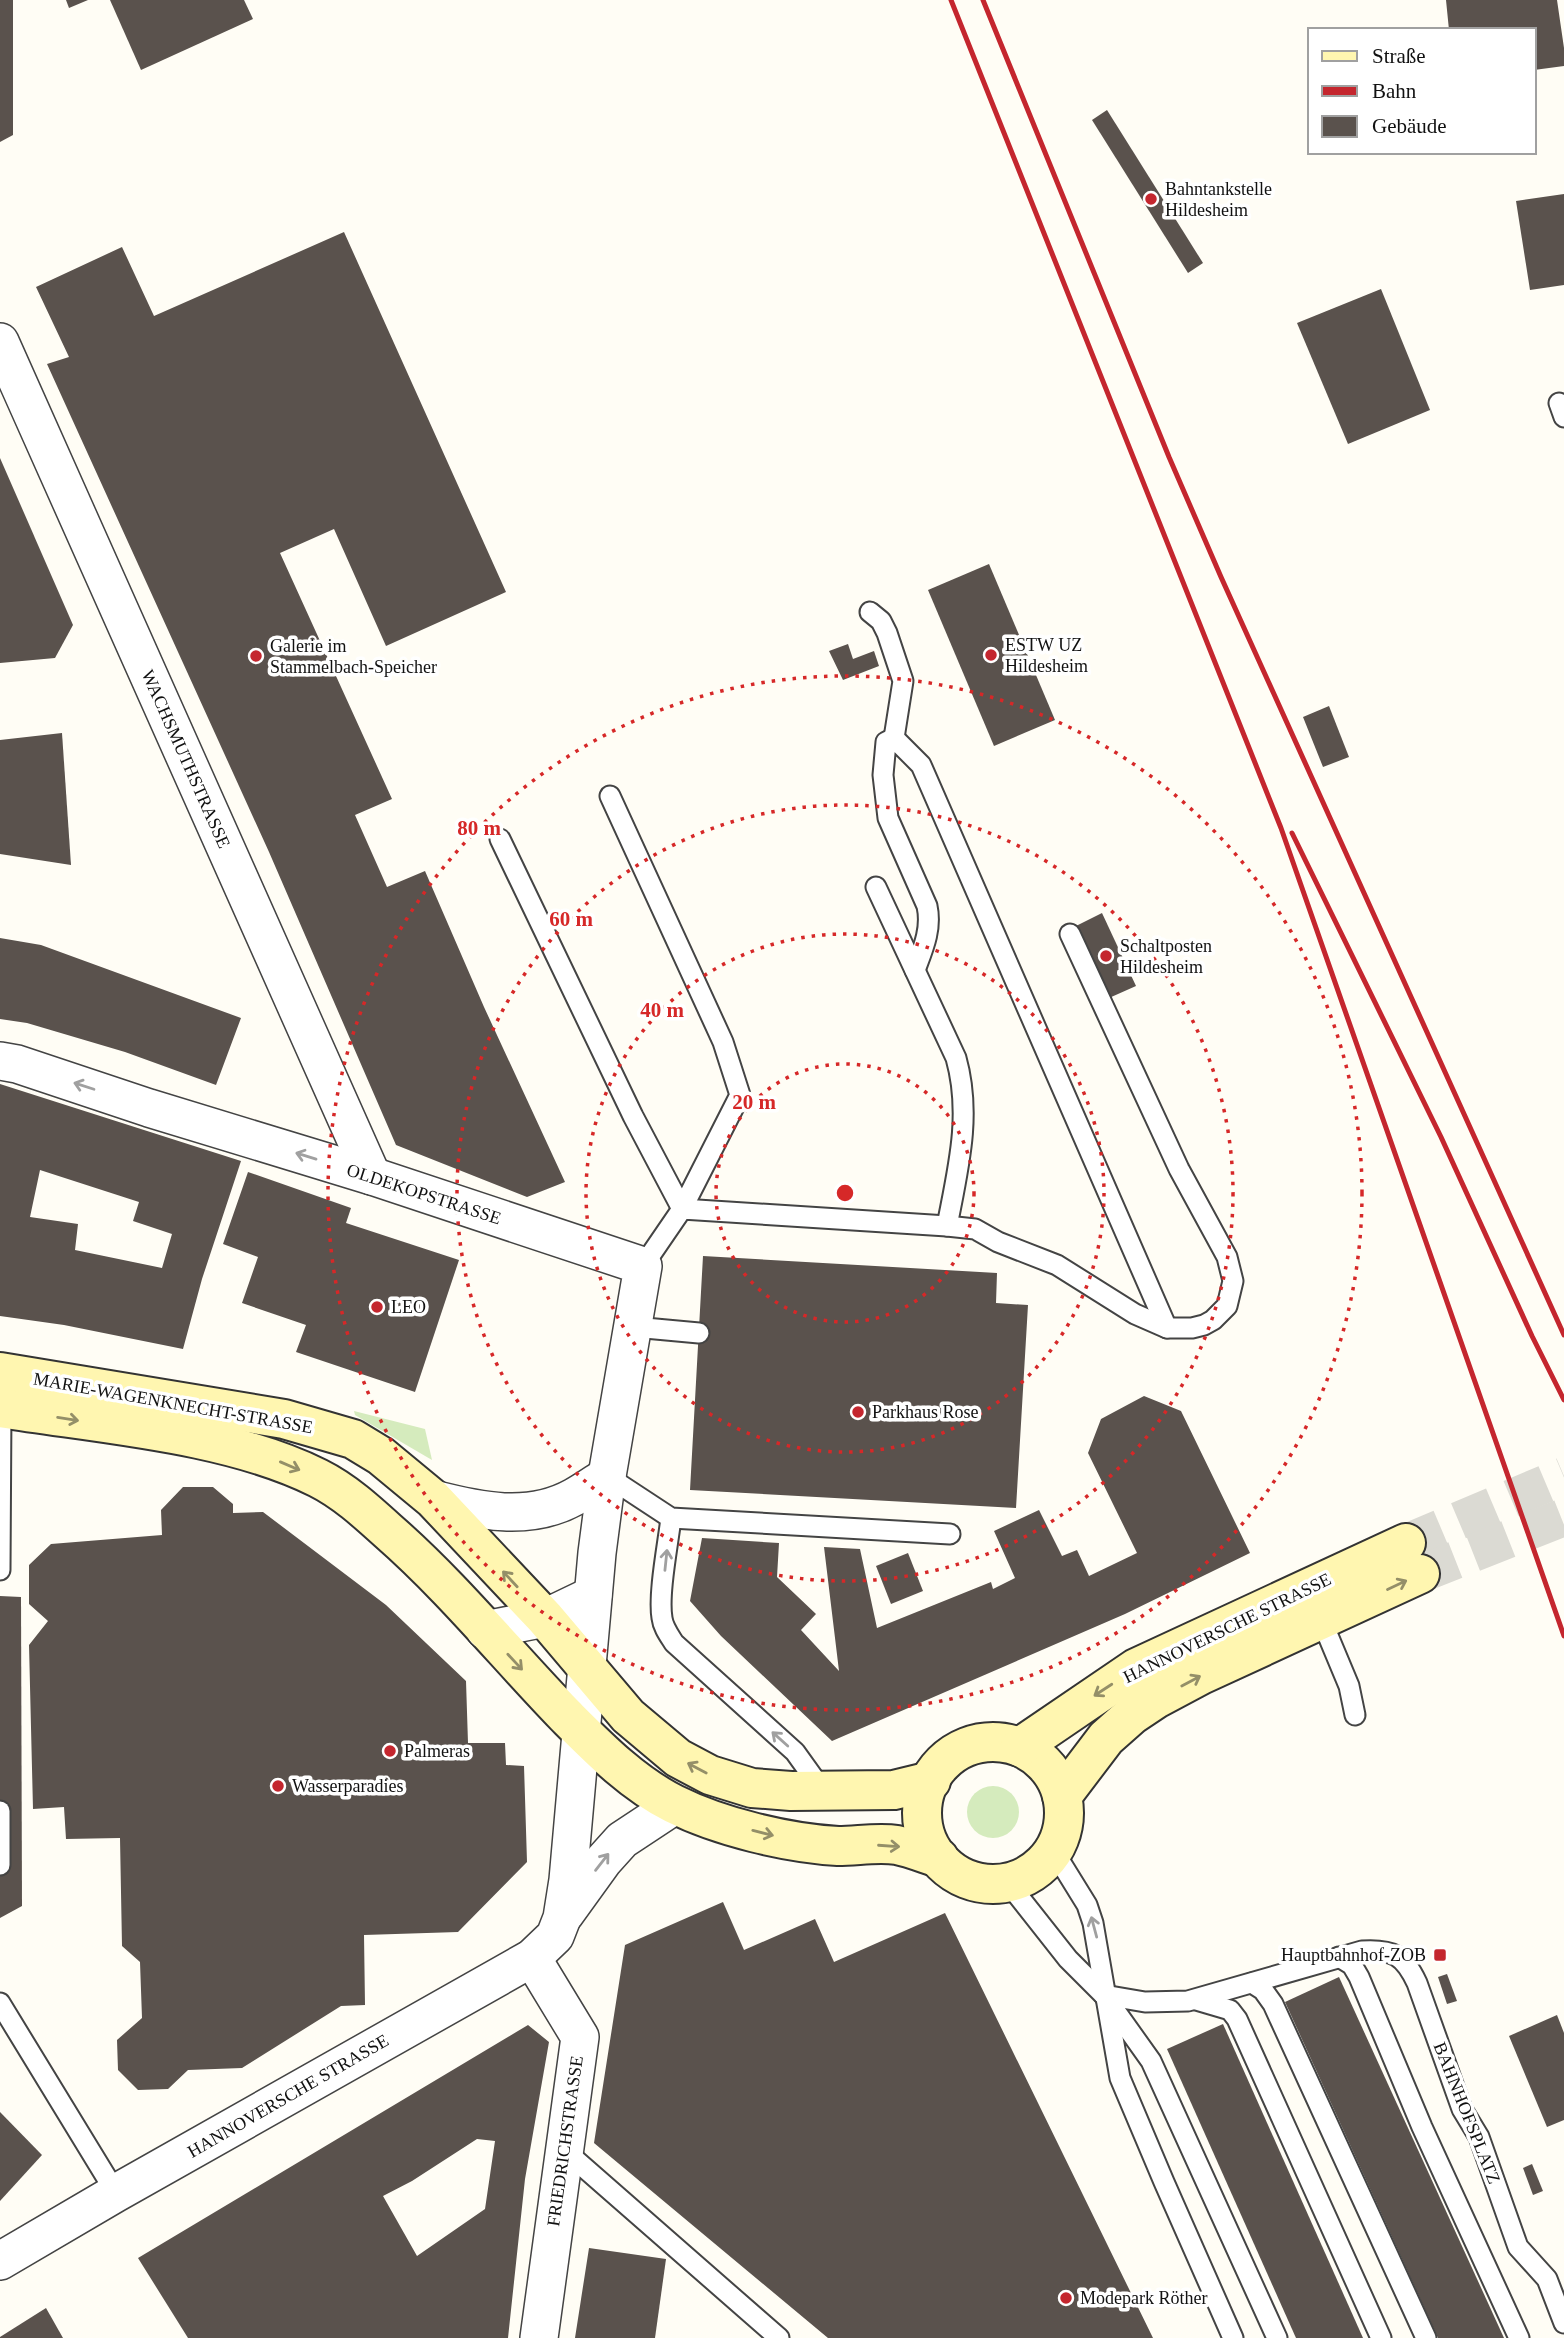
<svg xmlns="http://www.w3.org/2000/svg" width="1564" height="2338" font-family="Georgia,serif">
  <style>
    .green { fill: #d5ebbd }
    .building { fill: #5a524d; fill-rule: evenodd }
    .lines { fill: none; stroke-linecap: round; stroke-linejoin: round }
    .secondary-tunnel { stroke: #dbdad3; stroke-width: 38; stroke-dasharray: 38 19; stroke-linecap: butt }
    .lane-casing { stroke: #444; stroke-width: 23 }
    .street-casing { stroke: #444; stroke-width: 40 }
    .secondary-casing { stroke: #333; stroke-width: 42 }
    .lane { stroke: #fff; stroke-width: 19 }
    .street { stroke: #fff; stroke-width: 37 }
    .secondary { stroke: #fff6b0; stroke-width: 38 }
    .rail { stroke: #c4262e; stroke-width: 5 }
    .oneway { stroke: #a0a0a0 }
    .oneway2 { stroke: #948f68 }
    .ring { fill: none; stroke: #d62828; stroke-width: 3.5; stroke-dasharray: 3.5 7 }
    .poi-dot { fill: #c4262e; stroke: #fff; stroke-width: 2.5 }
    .labels { text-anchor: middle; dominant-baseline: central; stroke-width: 7; stroke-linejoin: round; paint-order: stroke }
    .poi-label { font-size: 18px; fill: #111; stroke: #fff; text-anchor: start }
    .street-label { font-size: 18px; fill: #111; stroke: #fff }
    .centre { fill: #d62828; stroke: #fff; stroke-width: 3.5 }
    .ring-label { font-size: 21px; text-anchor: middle; font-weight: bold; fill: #d62828; stroke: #fff; stroke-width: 7; stroke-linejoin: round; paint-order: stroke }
  </style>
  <rect width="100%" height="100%" fill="#fffdf5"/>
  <!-- green -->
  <g class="green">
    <polygon points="354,1411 425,1429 432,1460 355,1415"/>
    <circle cx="993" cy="1812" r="26"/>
  </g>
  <!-- building -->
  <g class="building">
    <polygon points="0,0 13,0 13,135 0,142"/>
    <polygon points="66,0 88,0 69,8"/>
    <polygon points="110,0 244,0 253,19 141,70"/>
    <polygon points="1446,0 1557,0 1564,48 1564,66 1534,70 1534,30 1449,30"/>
    <polygon points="1107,110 1203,263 1188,273 1092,120"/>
    <polygon points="1564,194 1564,285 1530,290 1516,201"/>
    <polygon points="344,232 506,592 386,646 334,529 280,553 392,799 355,815 387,887 425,871 484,1007 565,1182 527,1197 396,1145 269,852 47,364 69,357 36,287 122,247 154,316"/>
    <polygon points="1381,289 1430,410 1348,444 1297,323"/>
    <polygon points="0,458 73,625 55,658 0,663"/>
    <polygon points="989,564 1055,720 994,746 928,590"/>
    <polygon points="848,644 853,659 874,651 879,666 843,680 829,651"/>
    <polygon points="1329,706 1349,757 1323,767 1303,717"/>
    <polygon points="62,733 71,865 0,854 0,740"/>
    <polygon points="1102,913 1136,986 1109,998 1076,926"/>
    <polygon points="0,938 41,945 241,1018 216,1085 125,1052 27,1023 0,1019"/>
    <path d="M0 1084 241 1161 202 1279 183 1349 64 1325 0 1316ZM40 1170 139 1202 133 1221 172 1234 162 1268 75 1250 78 1224 30 1217Z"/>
    <polygon points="248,1172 351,1208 346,1223 459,1260 415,1392 296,1352 306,1325 242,1303 258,1257 223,1244"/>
    <polygon points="703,1256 997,1273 996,1303 1028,1305 1016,1508 690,1490"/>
    <polygon points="1144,1396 1181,1411 1250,1553 1125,1614 832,1741 721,1636 690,1601 702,1538 779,1543 777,1577 816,1614 801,1630 839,1671 824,1547 860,1549 877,1628 991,1582 993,1589 1015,1578 994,1531 1039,1510 1062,1556 1077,1550 1089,1576 1137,1553 1088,1453 1101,1419"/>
    <polygon points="183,1487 213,1487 233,1504 233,1513 263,1512 386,1605 466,1681 468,1743 505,1743 506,1765 524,1766 527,1862 458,1932 364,1935 365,2005 341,2006 242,2068 188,2070 168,2089 138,2090 118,2070 117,2040 142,2018 140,1962 122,1946 120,1838 66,1839 64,1807 33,1809 29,1645 48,1621 29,1604 29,1565 51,1544 162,1535 161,1510"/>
    <polygon points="908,1553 923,1591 891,1604 876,1566"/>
    <polygon points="0,1596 21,1597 22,1906 0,1918"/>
    <polygon points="723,1902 744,1950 815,1919 834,1962 945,1913 1153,2338 828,2338 594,2143 625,1945"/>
    <polygon points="1447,1974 1457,2001 1447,2004 1438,1977"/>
    <polygon points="1339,1977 1504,2338 1438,2338 1285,2002"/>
    <polygon points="1557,2015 1564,2033 1564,2120 1547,2127 1509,2036"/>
    <polygon points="1223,2024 1363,2338 1296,2338 1167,2049"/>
    <path d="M528 2025 549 2042 525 2179 508 2338H188L138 2258ZM477 2139 495 2141 485 2209 417 2256 383 2196 412 2181Z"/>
    <polygon points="0,2112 42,2155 0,2201"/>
    <polygon points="1532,2164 1543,2191 1533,2195 1523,2168"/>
    <polygon points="589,2248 666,2259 655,2338 575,2338"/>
    <polygon points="46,2308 63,2338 0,2338 0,2337"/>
  </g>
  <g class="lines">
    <!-- secondary-tunnel -->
    <g class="secondary-tunnel">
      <polyline points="1406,1543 1564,1476"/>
      <polyline points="1420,1574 1564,1517"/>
    </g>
    <!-- lane casing -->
    <g class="lane-casing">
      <g id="lane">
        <polyline points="1559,403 1564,417"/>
        <polyline points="870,612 881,621 887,633 903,681 894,738"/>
        <polyline points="610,796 723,1042 740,1095 682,1209"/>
        <polyline points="500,839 633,1116 682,1209"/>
        <path d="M876 887 956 1058C972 1115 958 1169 947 1226"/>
        <path d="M915 970C923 949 932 929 927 906L888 818 883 775 886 742 894 738 921 765 1167 1328"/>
        <polyline points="643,1266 682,1209 947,1226 975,1229 998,1242 1057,1265 1135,1314 1167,1328 1192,1328 1204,1325 1213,1320 1227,1306 1233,1281 1227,1257 1179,1169 1070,934"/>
        <polyline points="634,1327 699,1333"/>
        <polyline points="607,1476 671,1518 950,1534"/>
        <path d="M671 1518C668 1544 658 1594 662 1618 663 1627 669 1635 674 1643L795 1752 823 1791"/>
        <polyline points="0,1570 1,1408 5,1406"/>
        <polyline points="1321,1619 1349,1686 1355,1715"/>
        <polyline points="0,1811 0,1865"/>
        <polyline points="1053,1850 1087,1905 1093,1923 1120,2078 1164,2182 1233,2338"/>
        <polyline points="1008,1883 1068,1959 1104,1995 1151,2061 1277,2338"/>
        <polyline points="1339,1957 1352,1965 1359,1977 1422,2127 1519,2338"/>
        <polyline points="1252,1983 1263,1990 1273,2004 1426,2338"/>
        <path d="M1104 1995 1145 2002 1188 2001 1362 1951C1393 1949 1404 1955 1417 1983L1462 2109 1479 2137 1518 2247 1547 2279 1564 2323"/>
        <polyline points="1196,2000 1230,2010 1237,2019 1381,2338"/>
        <polyline points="0,2003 116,2193"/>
        <polyline points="563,2149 779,2338"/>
      </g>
    </g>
    <!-- street casing -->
    <g class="street-casing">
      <g id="street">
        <polyline points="0,342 372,1176"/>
        <polyline points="0,1061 17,1064 149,1108 372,1176 643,1266 607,1476 597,1553 568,1880 562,1918 555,1936 532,1958 116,2193 0,2261"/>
        <path d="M433 1499C479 1511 529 1522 574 1497 585 1491 596 1483 607 1476"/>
        <polyline points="485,1630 545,1618 593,1595"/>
        <polyline points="565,1914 604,1860 622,1840 675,1805"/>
        <polyline points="532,1958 580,2037 539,2338"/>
      </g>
    </g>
    <!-- secondary casing -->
    <g class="secondary-casing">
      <g id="secondary">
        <polyline points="0,1372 284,1419 353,1439 381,1456 433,1499 545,1618 628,1716 678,1758 710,1775 752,1788 791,1791 894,1790 931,1781"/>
        <path d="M0 1408C100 1424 228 1433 318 1478 344 1491 366 1511 388 1531 452 1587 506 1654 565 1715 598 1748 632 1783 674 1804 720 1827 787 1843 838 1846 857 1846 878 1842 897 1845 911 1848 926 1854 939 1858"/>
        <circle cx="993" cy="1813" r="71"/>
        <polyline points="1020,1747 1136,1668 1406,1543"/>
        <polyline points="1062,1796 1106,1738 1132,1715 1156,1699 1201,1675 1420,1574"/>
      </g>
    </g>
    <!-- lane -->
    <use href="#lane" class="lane"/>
    <!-- street -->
    <use href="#street" class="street"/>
    <!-- secondary -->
    <use href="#secondary" class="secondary"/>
    <!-- rail -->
    <g class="rail">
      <polyline points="951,0 1281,828 1564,1636"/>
      <polyline points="983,0 1169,457 1221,577 1564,1335"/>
      <polyline points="1292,833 1441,1137 1532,1336 1564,1400"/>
    </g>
  </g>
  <!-- one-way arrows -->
  <defs><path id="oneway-shaft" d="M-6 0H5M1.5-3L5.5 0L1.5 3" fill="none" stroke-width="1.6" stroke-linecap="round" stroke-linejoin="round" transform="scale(1.75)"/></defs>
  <g class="oneway">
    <use href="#oneway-shaft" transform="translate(84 1086) rotate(-162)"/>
    <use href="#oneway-shaft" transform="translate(306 1156) rotate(-163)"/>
    <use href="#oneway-shaft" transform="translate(666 1560) rotate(-84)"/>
    <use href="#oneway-shaft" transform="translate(780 1739) rotate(-138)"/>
    <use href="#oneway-shaft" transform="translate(602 1862) rotate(-52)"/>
    <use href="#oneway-shaft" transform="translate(1094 1927) rotate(-105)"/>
  </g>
  <g class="oneway2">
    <use href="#oneway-shaft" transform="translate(68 1419) rotate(9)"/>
    <use href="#oneway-shaft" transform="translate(290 1466) rotate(23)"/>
    <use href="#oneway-shaft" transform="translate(510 1579) rotate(-133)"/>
    <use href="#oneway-shaft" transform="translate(1397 1585) rotate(-25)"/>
    <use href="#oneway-shaft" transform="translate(515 1662) rotate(47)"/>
    <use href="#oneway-shaft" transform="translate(1191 1681) rotate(-28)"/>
    <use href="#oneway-shaft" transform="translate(1103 1690) rotate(147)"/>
    <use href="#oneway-shaft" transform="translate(697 1768) rotate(-152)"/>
    <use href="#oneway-shaft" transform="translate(763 1833) rotate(14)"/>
    <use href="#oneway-shaft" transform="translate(889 1846) rotate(4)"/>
  </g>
  <!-- distance rings -->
  <g class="ring">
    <circle cx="845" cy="1193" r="129"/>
    <circle cx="845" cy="1193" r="259"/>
    <circle cx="845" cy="1193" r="388"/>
    <circle cx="845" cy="1193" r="517"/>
  </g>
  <!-- markers -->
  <g class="poi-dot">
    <circle cx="1151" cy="199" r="7"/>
    <circle cx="991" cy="655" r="7"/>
    <circle cx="256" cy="656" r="7"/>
    <circle cx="1106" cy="956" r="7"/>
    <circle cx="377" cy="1307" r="7"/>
    <circle cx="858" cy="1412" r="7"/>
    <circle cx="390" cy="1751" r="7"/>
    <circle cx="278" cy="1786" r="7"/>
    <rect x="1433" y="1948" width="14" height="14" rx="3.5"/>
    <circle cx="1066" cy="2298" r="7"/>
  </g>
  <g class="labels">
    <!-- poi labels -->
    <g class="poi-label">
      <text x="1165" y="189">Bahntankstelle<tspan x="1165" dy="21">Hildesheim</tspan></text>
      <text x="1005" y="645">ESTW UZ<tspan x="1005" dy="21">Hildesheim</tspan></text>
      <text x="270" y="646">Galerie im<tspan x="270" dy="21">Stammelbach-Speicher</tspan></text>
      <text x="1120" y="946">Schaltposten<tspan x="1120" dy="21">Hildesheim</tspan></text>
      <text x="391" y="1307">LEO</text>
      <text x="872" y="1412">Parkhaus Rose</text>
      <text x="404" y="1751">Palmeras</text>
      <text x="292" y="1786">Wasserparadies</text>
      <text x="1426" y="1955" text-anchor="end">Hauptbahnhof-ZOB</text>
      <text x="1080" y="2298">Modepark Röther</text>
    </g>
    <!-- street labels -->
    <g class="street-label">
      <text transform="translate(186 759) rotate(66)">WACHSMUTHSTRASSE</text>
      <text transform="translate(424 1194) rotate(18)">OLDEKOPSTRASSE</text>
      <text transform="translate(173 1403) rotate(10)">MARIE-WAGENKNECHT-STRASSE</text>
      <text transform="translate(1227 1628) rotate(-26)">HANNOVERSCHE STRASSE</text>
      <text transform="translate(288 2096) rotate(-30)">HANNOVERSCHE STRASSE</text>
      <text transform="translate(1467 2113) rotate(68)">BAHNHOFSPLATZ</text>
      <text transform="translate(565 2141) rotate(-82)">FRIEDRICHSTRASSE</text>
    </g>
  </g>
  <circle cx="845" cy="1193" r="10" class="centre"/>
  <g class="ring-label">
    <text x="479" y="835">80 m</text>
    <text x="571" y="926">60 m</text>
    <text x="662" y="1017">40 m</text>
    <text x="754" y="1109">20 m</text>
  </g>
  <!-- legend -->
  <rect x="1308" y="28" width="228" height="126" fill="#ffffff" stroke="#a0a0a0" stroke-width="2"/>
  <rect x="1322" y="51" width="35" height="10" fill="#fff6b0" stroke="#a0a0a0" stroke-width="2"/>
  <text x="1372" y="63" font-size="21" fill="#111111">Straße</text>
  <rect x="1322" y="86" width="35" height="10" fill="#c4262e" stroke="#a0a0a0" stroke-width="2"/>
  <text x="1372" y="98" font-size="21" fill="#111111">Bahn</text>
  <rect x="1322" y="116" width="35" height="21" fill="#5a524d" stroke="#a0a0a0" stroke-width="2"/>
  <text x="1372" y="133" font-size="21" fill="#111111">Gebäude</text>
</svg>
